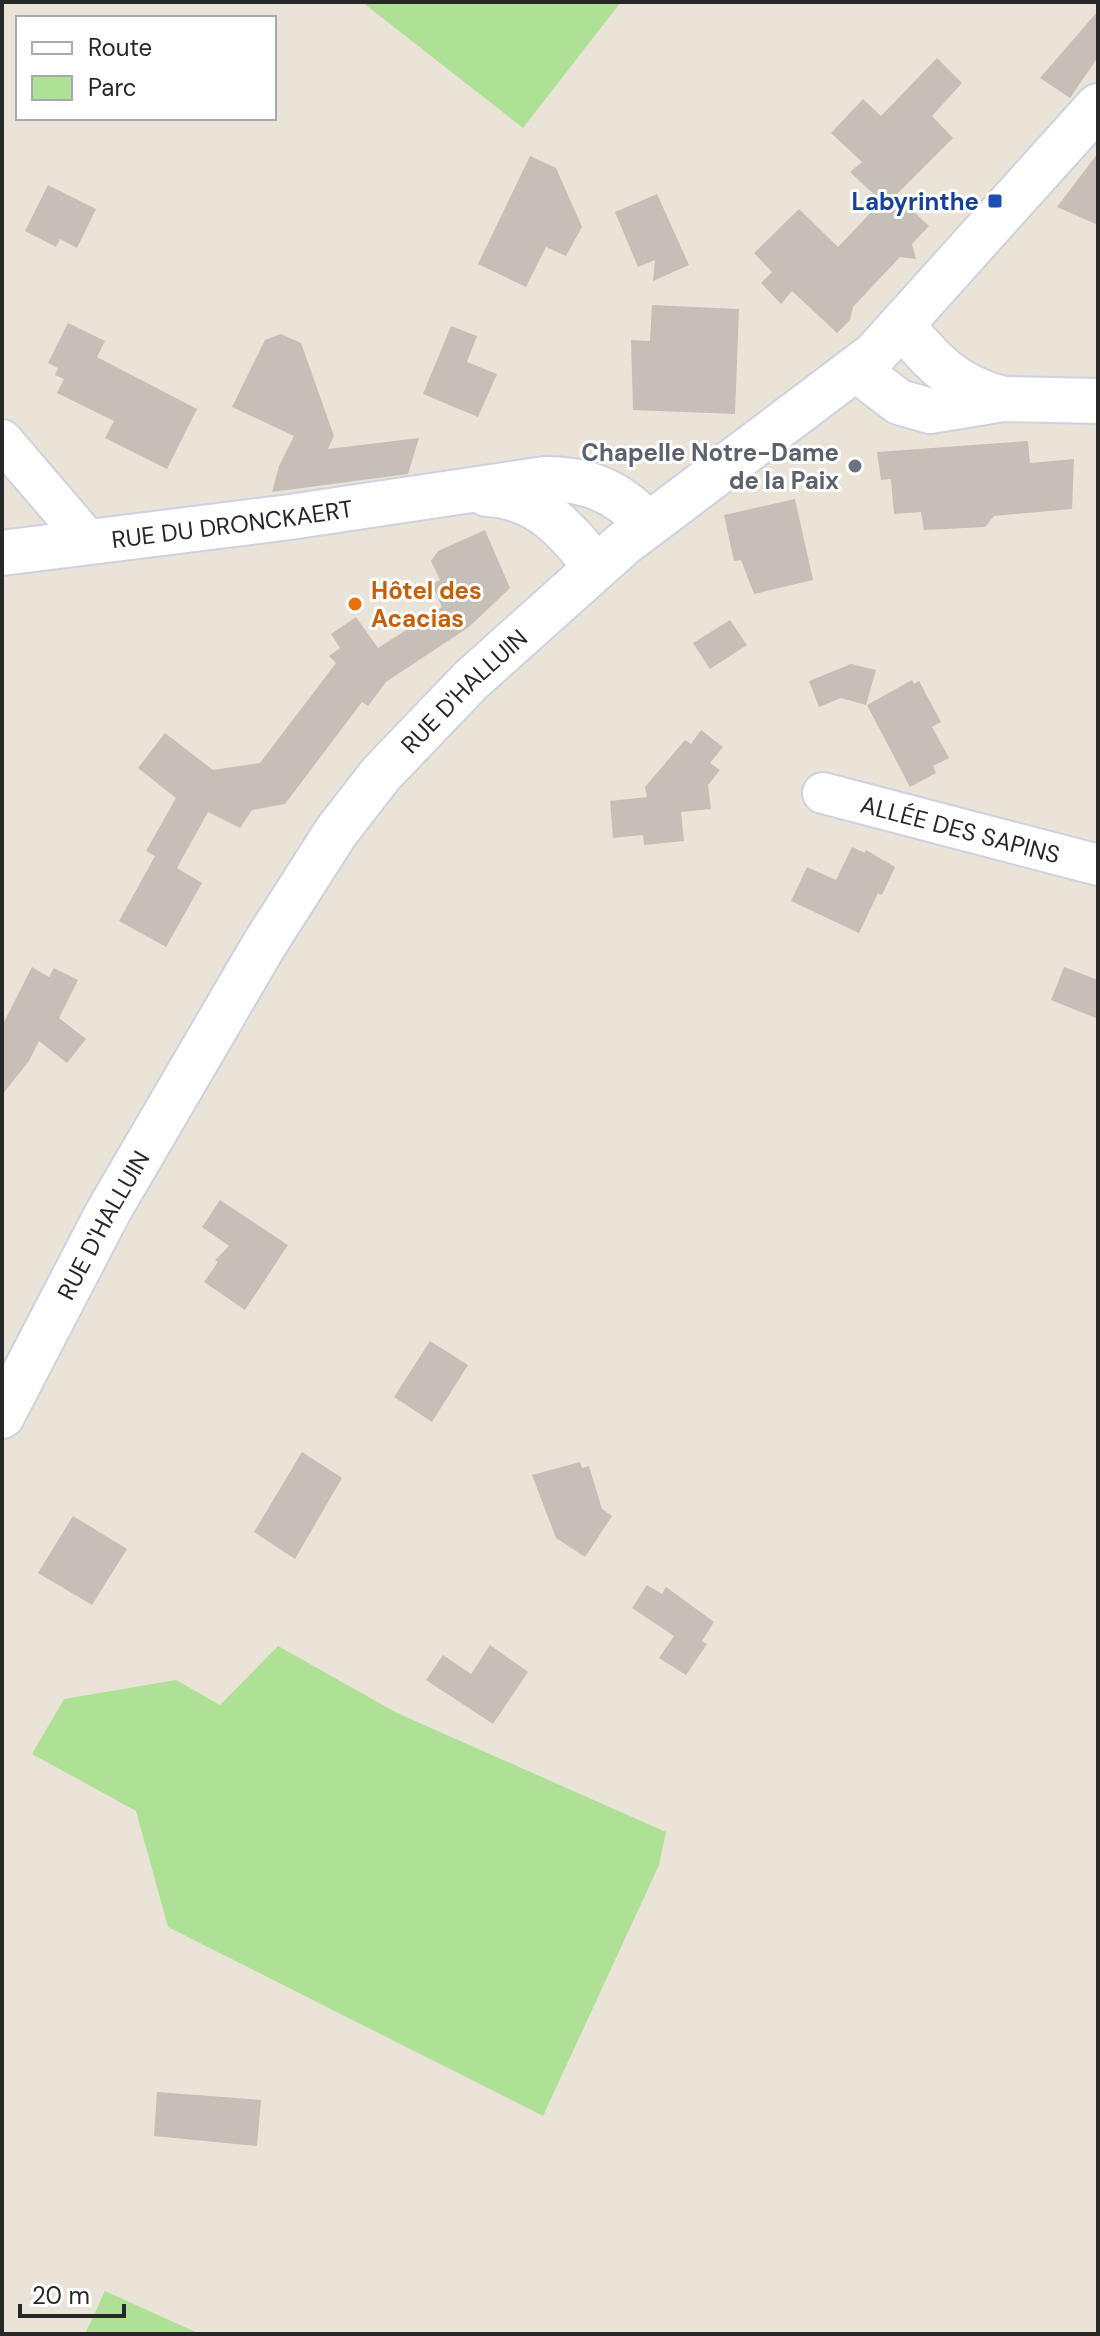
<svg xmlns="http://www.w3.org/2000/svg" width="1100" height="2336" font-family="'DM Sans',sans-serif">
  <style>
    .green { fill: #aee195 }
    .building { fill: #c5bfb8 }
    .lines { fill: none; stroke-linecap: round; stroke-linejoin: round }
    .street-casing { stroke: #ced1e0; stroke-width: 44 }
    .secondary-casing { stroke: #ced1e0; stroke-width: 48 }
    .street { stroke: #fff; stroke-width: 40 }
    .secondary { stroke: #fff; stroke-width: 44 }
    .transit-dot { fill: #1a4fb4; stroke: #fff; stroke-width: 3 }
    .worship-dot { fill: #6b7280; stroke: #fff; stroke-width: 3 }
    .food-dot { fill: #e8710a; stroke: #fff; stroke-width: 3 }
    .labels { text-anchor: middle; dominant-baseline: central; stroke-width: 6; stroke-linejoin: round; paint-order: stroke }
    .transit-label { font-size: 24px; font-weight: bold; fill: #164399; stroke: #fff; text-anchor: end }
    .worship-label { font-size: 24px; font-weight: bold; fill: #5b616d; stroke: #fff; text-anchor: end }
    .street-label { font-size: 24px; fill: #272727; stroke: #fff }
    .food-label { font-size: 24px; font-weight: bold; fill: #c56008; stroke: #fff; text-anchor: start }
  </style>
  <rect width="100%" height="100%" fill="#eae3d8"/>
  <!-- green -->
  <g class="green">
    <polygon points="362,2 621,2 523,128"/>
    <polygon points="278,1646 397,1713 666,1832 659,1865 543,2116 168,1927 136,1811 32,1754 64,1699 176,1680 220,1705"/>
    <polygon points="105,2291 200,2334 85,2334"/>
  </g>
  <!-- building -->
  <g class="building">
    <polygon points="1098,11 1098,57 1070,98 1040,78"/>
    <polygon points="937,58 962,83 932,116 953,138 896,195 929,226 912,244 916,259 900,257 853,307 850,320 837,333 792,291 781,304 761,283 772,272 754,253 799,209 838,247 862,222 881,201 850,172 862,162 831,133 863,99 881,116"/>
    <polygon points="1098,153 1098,225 1057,207"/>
    <polygon points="530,156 556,168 582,227 566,256 546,247 526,287 478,264"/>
    <polygon points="48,185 96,209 77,248 60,239 56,247 25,231"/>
    <polygon points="657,194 689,265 653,281 655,260 638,267 615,212"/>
    <polygon points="652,305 739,309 735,414 633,410 631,340 650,341"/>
    <polygon points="68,323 105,341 97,357 197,409 167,469 105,438 114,421 57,393 64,379 55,375 58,368 48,363"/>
    <polygon points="451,326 477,336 467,362 497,374 478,417 423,394"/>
    <polygon points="281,334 301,343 334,436 328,449 419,438 408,474 272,492 279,466 294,436 232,407 265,340"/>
    <polygon points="1028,441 1030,463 1074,459 1072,509 994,516 985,527 924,530 921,512 894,514 891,479 881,480 877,452"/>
    <polygon points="795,499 813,580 754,594 741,560 734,561 724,515"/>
    <polygon points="485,530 510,588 469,627 386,682 368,706 362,702 285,804 252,810 240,828 208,812 177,868 202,883 166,947 119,921 155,856 146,851 176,798 138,768 165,733 213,770 260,763 336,663 329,656 340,648 331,634 356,617 378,648 442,607 432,584 440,580 431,561 438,551"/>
    <polygon points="730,620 747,645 710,669 693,643"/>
    <polygon points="851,664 876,670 866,705 841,698 819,707 809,681"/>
    <polygon points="912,680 914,684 919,681 941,722 932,727 949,758 933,766 936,773 910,787 867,705"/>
    <polygon points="701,730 723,747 710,763 720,770 708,785 711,809 681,812 684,841 644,845 643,835 613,838 610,801 647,797 645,787 685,740 691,744"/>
    <polygon points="852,847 865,853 866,850 895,867 882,895 878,893 859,933 791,901 807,867 836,880"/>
    <polygon points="32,967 49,977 54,968 78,980 59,1018 86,1039 67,1063 39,1041 29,1061 2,1095 2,1026"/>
    <polygon points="1064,967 1098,980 1098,1019 1051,1000"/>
    <polygon points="220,1200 288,1245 245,1310 204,1282 218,1262 215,1260 229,1246 202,1227"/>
    <polygon points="430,1341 468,1365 432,1422 394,1397"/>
    <polygon points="302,1452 342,1478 295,1559 254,1532"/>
    <polygon points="580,1462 582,1468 589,1466 602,1509 612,1516 585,1557 556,1538 532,1475"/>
    <polygon points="73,1516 127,1549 92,1605 38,1573"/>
    <polygon points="647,1585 662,1594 666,1587 714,1622 702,1641 707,1644 686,1675 659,1658 674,1636 632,1608"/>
    <polygon points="490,1645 528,1672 493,1724 426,1680 443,1655 471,1674"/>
    <polygon points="157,2092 261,2100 257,2146 154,2136"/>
  </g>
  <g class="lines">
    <!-- street casing -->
    <g class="street-casing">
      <g id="street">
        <polyline points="2,440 90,543"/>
        <path id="s1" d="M823 793 1098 865"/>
      </g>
    </g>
    <!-- secondary casing -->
    <g class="secondary-casing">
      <g id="secondary">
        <path d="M903 327C935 364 954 386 1003 399"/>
        <polyline points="857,370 899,402 930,411 1003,399 1098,401"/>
        <path d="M487 494C538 496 566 529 596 567"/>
        <path id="s2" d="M2 553 290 517 545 479C588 479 617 491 647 523"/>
        <path id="s3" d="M2 1416 108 1212 264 945 336 832 381 774 471 680 623 544 875 354 1098 106"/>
      </g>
    </g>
    <!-- street -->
    <use href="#street" class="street"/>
    <!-- secondary -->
    <use href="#secondary" class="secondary"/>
  </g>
  <!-- markers -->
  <rect class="transit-dot" x="987" y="193" width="16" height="16" rx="4"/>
  <circle class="worship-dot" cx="855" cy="466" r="8"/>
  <circle class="food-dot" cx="355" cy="604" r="8"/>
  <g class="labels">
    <!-- transit labels -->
    <g class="transit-label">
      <text x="979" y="201">Labyrinthe</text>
    </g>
    <!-- worship labels -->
    <g class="worship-label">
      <text x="839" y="452">Chapelle Notre-Dame<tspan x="839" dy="28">de la Paix</tspan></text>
    </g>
    <!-- street labels -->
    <g class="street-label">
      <text stroke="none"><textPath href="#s2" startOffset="232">RUE DU DRONCKAERT</textPath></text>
      <text stroke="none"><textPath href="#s3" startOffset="864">RUE D'HALLUIN</textPath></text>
      <text stroke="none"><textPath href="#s1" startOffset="142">ALLÉE DES SAPINS</textPath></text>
      <text stroke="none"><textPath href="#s3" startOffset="216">RUE D'HALLUIN</textPath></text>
    </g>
    <!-- food labels -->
    <g class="food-label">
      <text x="371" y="590">Hôtel des<tspan x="371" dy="28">Acacias</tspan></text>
    </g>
  </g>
  <!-- border -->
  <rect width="1100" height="2336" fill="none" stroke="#272727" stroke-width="8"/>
  <!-- legend -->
  <rect x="16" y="16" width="260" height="104" fill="#ffffff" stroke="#a9a9a9" stroke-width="2"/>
  <rect x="32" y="42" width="40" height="12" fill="#ffffff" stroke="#a9a9a9" stroke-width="2"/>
  <text x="88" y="56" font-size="24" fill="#272727">Route</text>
  <rect x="32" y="76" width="40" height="24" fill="#aee195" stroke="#a9a9a9" stroke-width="2"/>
  <text x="88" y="96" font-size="24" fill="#272727">Parc</text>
  <!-- scale -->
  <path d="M20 2304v12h104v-12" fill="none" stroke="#272727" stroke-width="4"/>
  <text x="32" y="2304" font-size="24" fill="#272727" stroke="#ffffff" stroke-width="6" paint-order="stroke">20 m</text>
</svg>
